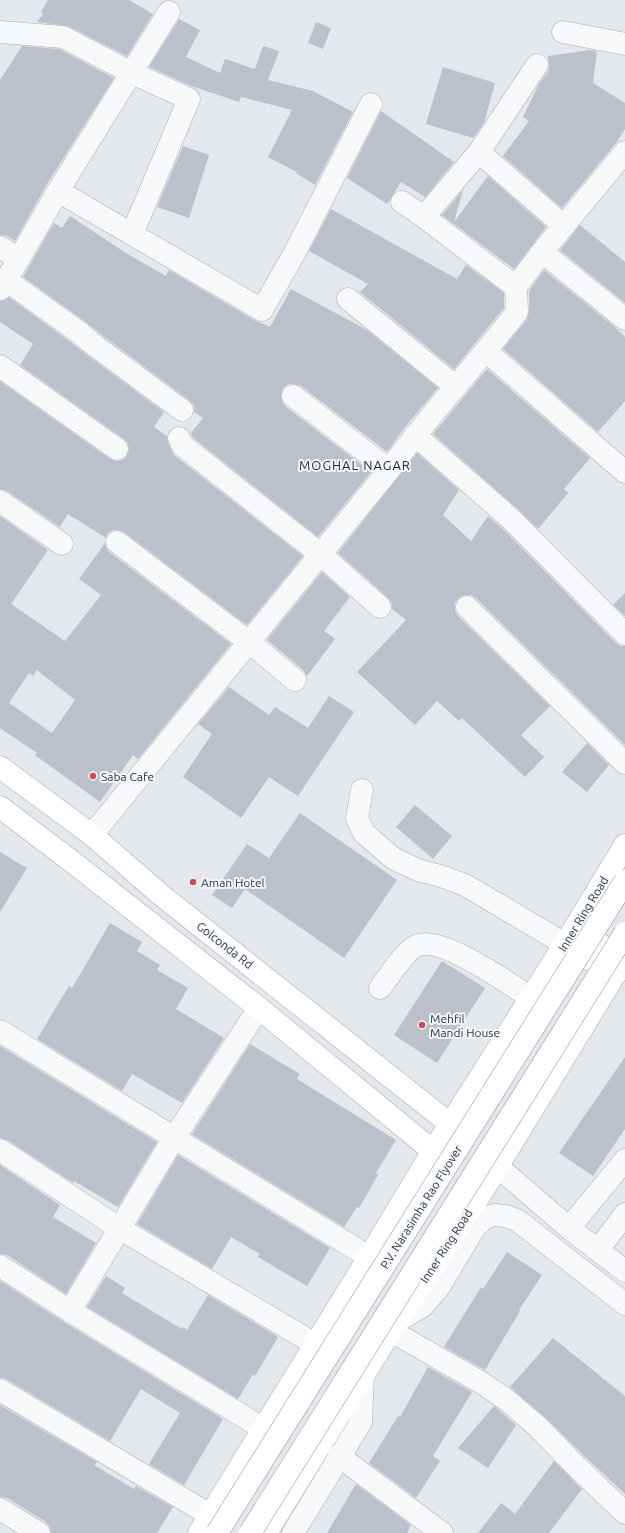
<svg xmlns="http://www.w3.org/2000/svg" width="625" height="1533" font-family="Ubuntu,sans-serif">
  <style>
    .building { fill: #bbc0ca; fill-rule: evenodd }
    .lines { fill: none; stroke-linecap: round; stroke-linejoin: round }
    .minor-casing { stroke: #a9aeb7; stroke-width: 23 }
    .major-casing { stroke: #a3abb8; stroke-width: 23 }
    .minor { stroke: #f7f8fa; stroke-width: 22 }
    .major { stroke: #fff; stroke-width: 22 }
    .highway-bridge-casing { stroke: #8b94a3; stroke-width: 23; stroke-linecap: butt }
    .highway-bridge { stroke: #fff; stroke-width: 22 }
    .poi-dot { fill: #d1495b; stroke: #f4f6f9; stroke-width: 1.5 }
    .labels { text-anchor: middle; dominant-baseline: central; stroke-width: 4; stroke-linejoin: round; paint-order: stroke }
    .poi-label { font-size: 12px; fill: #2b3445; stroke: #f4f6f9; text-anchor: start }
    .street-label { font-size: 12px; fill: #2b3445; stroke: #f4f6f9 }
    .neighbourhood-label { font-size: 13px; letter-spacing: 1px; fill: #1d2536; stroke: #f4f6f9 }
  </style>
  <rect width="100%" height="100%" fill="#e4e7ec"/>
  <!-- building -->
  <g class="building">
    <polygon points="48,0 129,0 153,14 127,56 68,26 37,22 43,14 41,12"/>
    <polygon points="179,19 200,30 186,57 220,73 225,59 255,69 263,46 279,51 268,80 313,91 353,112 315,185 296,173 297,172 268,157 292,110 241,97 239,102 191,86 149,67"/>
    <polygon points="316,22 331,28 323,49 308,43"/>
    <polygon points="22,46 59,49 114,78 47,184 15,241 7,236 0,235 0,80"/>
    <polygon points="590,50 597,51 593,83 625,103 625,129 616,143 562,208 503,156 529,121 523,117 539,84 548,72 549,65 548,56"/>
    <polygon points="443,67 495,83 484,123 473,138 426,124"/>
    <polygon points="381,111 454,162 425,197 401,182 387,204 347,178"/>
    <polygon points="183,146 209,155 189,218 157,207"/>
    <polygon points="488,176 546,227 514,269 442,215 463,190 454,222"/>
    <polygon points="331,209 457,279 466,265 504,293 504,308 454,369 360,292 368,284 309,251"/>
    <polygon points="70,216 126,253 166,276 169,270 256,321 270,327 291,289 367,330 438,388 405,427 387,452 301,386 294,384 289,384 283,388 281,395 282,401 285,406 371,472 318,537 192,437 191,433 203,418 194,412 194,405 189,400 98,332 87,323 23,277 54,223 62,228"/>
    <polygon points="580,225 625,262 625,303 560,250"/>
    <polygon points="544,270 615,327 625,337 625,401 598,432 503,349 527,319 529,312 529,291"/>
    <polygon points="9,297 72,343 83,352 164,412 154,427 167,436 168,443 174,455 303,556 247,625 124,532 118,530 113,530 107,534 106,538 68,514 60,527 7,491 0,489 0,381 110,459 116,461 123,460 127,456 129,450 128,443 124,439 20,365 33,344 0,322 0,301 5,300"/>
    <polygon points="487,369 590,458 564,489 568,493 538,529 520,511 433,434"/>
    <polygon points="417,453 459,490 443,515 471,541 488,516 503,529 616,643 621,646 625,646 625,745 476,598 471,595 464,595 458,599 455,603 455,610 458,616 550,706 521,735 544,757 525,777 462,718 459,721 437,701 415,725 357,672 406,620 392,609 392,603 388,598 338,553"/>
    <path d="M0 516 48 550 11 604 65 641 101 595 79 579 105 543 106 547 109 552 231 644 138 759 133 755 100 802 35 755 37 753 0 728ZM37 670 75 700 52 733 9 703 29 673 33 676Z"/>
    <polygon points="322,572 350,597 324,631 335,639 307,676 303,670 267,640"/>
    <polygon points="625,593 625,616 613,605"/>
    <polygon points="229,687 269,715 275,707 308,728 329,696 354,712 298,796 269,777 241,818 183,777 212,734 198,724"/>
    <polygon points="587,743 609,765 587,792 562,772"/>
    <polygon points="415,805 452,836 433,859 396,827"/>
    <polygon points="300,813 397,880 344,958 245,889 232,908 212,895 247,844 269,858"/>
    <polygon points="0,852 27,868 0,912"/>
    <polygon points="110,923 142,942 137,951 160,965 157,970 188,988 176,1009 224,1038 182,1103 132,1074 122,1091 37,1039 69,986 72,988"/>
    <polygon points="442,961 485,988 437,1063 394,1035"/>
    <polygon points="250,1044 300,1074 297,1079 396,1140 376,1173 378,1175 359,1208 357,1207 344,1227 192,1134"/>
    <polygon points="0,1046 157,1142 118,1207 74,1181 73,1183 7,1140 0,1138"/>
    <polygon points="625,1057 625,1129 593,1176 559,1153"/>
    <polygon points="178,1155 330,1248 307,1286 258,1257 260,1254 231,1237 212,1269 137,1224"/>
    <polygon points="0,1165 60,1205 53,1217 96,1243 66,1294 7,1255 0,1254"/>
    <polygon points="507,1252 542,1275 519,1310 520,1311 485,1370 444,1347 481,1287 483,1289"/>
    <polygon points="106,1276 125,1288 122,1293 182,1329 183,1327 187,1330 208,1295 278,1337 255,1376 253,1374 238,1399 87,1307"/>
    <polygon points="0,1281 64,1322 223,1419 184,1485 149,1464 180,1413 141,1389 110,1441 6,1379 0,1378"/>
    <polygon points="553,1338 625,1396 625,1494 582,1454 546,1418 510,1387"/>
    <polygon points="428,1367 472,1392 433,1456 440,1461 416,1498 369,1463 398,1416 400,1417"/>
    <polygon points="0,1405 97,1462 94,1465 134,1489 136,1486 173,1507 157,1533 51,1533 50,1527 46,1522 7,1498 0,1497"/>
    <polygon points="494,1406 516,1425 488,1468 458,1448"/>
    <polygon points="554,1461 582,1489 549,1533 478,1533 501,1503 515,1514"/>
    <polygon points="356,1484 411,1525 407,1533 327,1533"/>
  </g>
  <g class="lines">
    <!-- minor casing -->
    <g class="minor-casing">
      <g id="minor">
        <polyline points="0,32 63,37 132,73 189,99 132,234"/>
        <polyline points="563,32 625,44"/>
        <polyline points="479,152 564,226"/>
        <polyline points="58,191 262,310 294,254 371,104"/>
        <polyline points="402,202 424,217"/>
        <polyline points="0,247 19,259"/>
        <polyline points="542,252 625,319"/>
        <polyline points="6,280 80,333 90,342 182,410"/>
        <polyline points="516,287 424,217 479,152 537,65"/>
        <polyline points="0,289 19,259 58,191 169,12"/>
        <polyline points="348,299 456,387"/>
        <polyline points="486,351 625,472"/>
        <polyline points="0,366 117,449"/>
        <polyline points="293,396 389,470"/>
        <polyline points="415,435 512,520 625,634"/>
        <polyline points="179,438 182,445 320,554 380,607"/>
        <polyline points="0,501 62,544"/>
        <polyline points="117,542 249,642 295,680"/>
        <polyline points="467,607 625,763"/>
        <polyline points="362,790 357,818 364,833 394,859 418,870 444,877 465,885 565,944"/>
        <path d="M92 835 389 470C429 415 475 366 517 312L516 287 542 252 625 152"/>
        <path d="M380 988C388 978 405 951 416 946 440 934 509 984 531 998"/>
        <polyline points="0,1031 369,1257"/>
        <polyline points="0,1150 119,1228 315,1344"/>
        <polyline points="497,1166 569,1228 625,1271"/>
        <polyline points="569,1228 625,1160"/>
        <polyline points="598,1250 625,1214"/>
        <polyline points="0,1266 70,1311 264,1429"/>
        <polyline points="70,1311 174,1138 259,1008"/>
        <polyline points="399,1320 423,1306 439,1287 475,1227 486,1217 495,1215 506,1216 517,1220 625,1304"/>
        <polyline points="391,1331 482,1383 508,1401 538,1427 573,1463 625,1513"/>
        <polyline points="0,1390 210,1515"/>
        <polyline points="339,1456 442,1533"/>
        <polyline points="0,1509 39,1533"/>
        <polyline points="293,1533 361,1422 363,1375"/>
      </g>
    </g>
    <!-- major casing -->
    <g class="major-casing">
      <g id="major">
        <polyline points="0,767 92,835 161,895 450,1124"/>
        <polyline points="0,807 75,864 259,1008 433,1151"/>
        <polyline points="574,929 625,959"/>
        <polyline points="565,944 615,975"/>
        <polyline points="199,1533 369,1257 433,1151 565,944 625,845"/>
        <polyline points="266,1533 391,1331 482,1192 625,958"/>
      </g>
    </g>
    <!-- minor -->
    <use href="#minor" class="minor"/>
    <!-- major -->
    <use href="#major" class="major"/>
    <!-- highway-bridge casing -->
    <g class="highway-bridge-casing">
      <g id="highway-bridge">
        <polyline points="217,1533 625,881"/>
        <polyline points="250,1533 625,933"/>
      </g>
    </g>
    <!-- highway-bridge -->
    <use href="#highway-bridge" class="highway-bridge"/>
  </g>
  <!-- markers -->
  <g class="poi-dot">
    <circle cx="93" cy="776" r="4"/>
    <circle cx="193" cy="882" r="4"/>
    <circle cx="422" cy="1025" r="4"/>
  </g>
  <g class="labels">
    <!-- poi labels -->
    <g class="poi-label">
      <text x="101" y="776">Saba Cafe</text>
      <text x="201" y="882">Aman Hotel</text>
      <text x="430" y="1018">Mehfil<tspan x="430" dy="14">Mandi House</tspan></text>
    </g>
    <!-- street labels -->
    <g class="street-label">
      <text transform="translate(583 914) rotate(-59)">Inner Ring Road</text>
      <text transform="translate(225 945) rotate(38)">Golconda Rd</text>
      <text transform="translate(421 1207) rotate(-58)">P.V. Narasimha Rao Flyover</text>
      <text transform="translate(446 1246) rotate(-57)">Inner Ring Road</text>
    </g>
    <!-- neighbourhood labels -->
    <g class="neighbourhood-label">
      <text x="355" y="465">MOGHAL NAGAR</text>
    </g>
  </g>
</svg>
